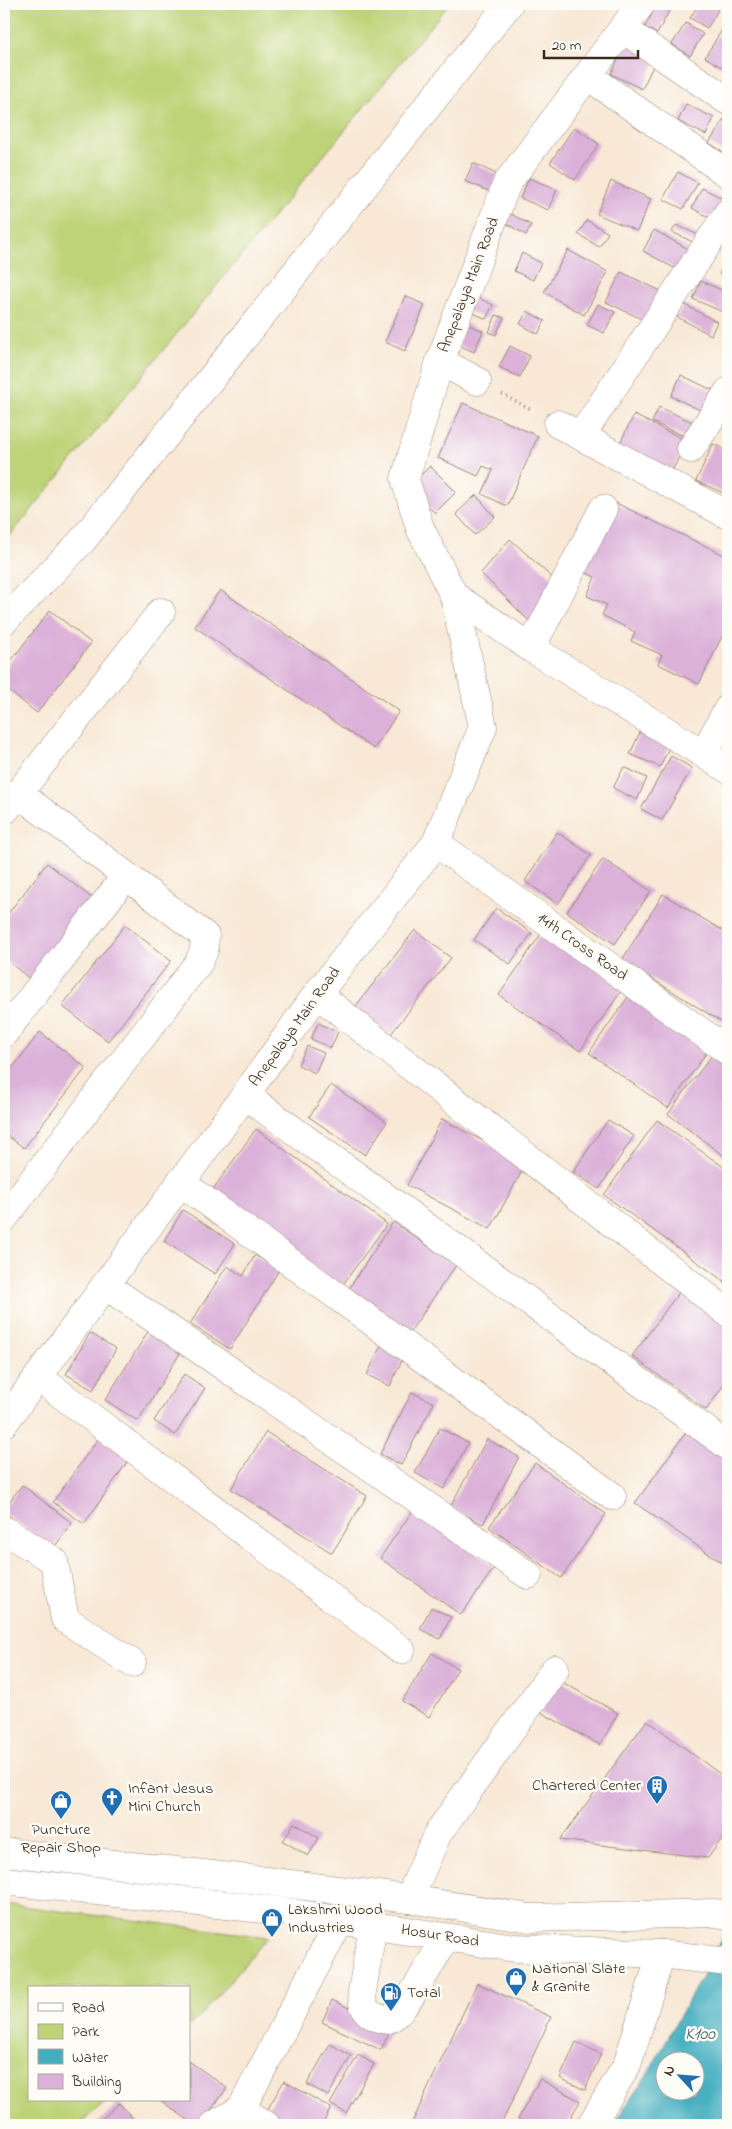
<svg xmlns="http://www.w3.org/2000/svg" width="732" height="2129" font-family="'Indie Flower',sans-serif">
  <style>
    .green { fill: #bed377; stroke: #7c7e4a }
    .water { fill: #42aec0; stroke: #3e6c6f; fill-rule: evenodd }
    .building { fill: #dbb1d9 }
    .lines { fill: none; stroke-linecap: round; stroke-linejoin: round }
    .minor-casing { stroke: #9a897a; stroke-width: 29 }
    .major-casing { stroke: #9a897a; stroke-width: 29 }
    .path { stroke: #9a897a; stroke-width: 3; stroke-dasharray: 1 4; stroke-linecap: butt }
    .minor { stroke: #fff; stroke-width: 28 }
    .major { stroke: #fff; stroke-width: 28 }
    .labels { text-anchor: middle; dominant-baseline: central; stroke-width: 5; stroke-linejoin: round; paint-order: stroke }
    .street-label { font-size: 16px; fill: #3b2a1e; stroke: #fdfcf7 }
    .poi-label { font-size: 16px; fill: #3b2a1e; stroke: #fdfcf7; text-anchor: start }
    .water-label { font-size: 18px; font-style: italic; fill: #3e5f5f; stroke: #fdfcf7 }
  </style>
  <rect width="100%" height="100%" fill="#fdfcf7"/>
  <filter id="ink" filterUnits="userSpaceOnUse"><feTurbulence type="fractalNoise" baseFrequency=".02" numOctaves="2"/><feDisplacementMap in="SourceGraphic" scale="10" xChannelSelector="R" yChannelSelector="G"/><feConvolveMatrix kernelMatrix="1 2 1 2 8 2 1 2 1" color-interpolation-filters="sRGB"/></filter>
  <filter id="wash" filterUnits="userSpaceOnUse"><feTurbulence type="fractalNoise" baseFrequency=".0096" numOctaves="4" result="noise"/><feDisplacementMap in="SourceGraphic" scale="20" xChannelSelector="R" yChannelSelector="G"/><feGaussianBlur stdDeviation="1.12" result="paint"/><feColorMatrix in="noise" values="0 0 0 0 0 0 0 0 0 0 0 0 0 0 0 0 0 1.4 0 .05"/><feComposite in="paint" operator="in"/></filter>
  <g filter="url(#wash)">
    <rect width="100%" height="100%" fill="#f8e8d5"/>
    <!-- green -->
    <g class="green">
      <polygon points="4,4 449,4 4,543"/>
      <polygon points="4,1904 268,1937 200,2016 189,2026 189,1988 29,1988 29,2100 107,2100 79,2125 4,2125"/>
    </g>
    <!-- water -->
    <path class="water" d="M728 1929V2125H613L650 2070ZM664 2062H694V2092H664Z"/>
    <g id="blocks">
      <!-- building -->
      <g class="building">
        <polygon points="657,4 673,4 657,34 645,27"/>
        <polygon points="699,4 709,4 718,10 707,28 690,18"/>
        <polygon points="728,20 728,56 721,67 705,57"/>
        <polygon points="686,23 703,34 690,56 672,44"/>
        <polygon points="628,39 658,56 642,89 611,74"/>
        <polygon points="686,104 714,118 706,135 678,121"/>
        <polygon points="728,113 728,155 709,143"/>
        <polygon points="574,127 599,144 575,180 550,163"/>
        <polygon points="473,163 498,175 491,192 465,181"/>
        <polygon points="678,172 698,183 683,209 663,199"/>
        <polygon points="529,178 557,190 548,210 520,198"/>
        <polygon points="611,181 651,199 637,231 597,214"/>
        <polygon points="702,188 726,200 714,220 692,208"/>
        <polygon points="511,214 531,225 526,235 505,223"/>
        <polygon points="587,220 608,233 599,247 578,234"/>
        <polygon points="676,225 703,237 699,245 672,232"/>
        <polygon points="654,230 690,250 678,270 643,251"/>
        <polygon points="568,250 608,272 584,315 544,292"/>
        <polygon points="522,253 541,263 533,280 514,271"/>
        <polygon points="724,265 728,267 727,278 719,274"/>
        <polygon points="621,272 663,292 648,322 606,302"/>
        <polygon points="701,281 728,293 728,307 725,313 693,299"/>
        <polygon points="470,294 493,305 486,319 463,308"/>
        <polygon points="405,296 425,305 405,351 385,342"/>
        <polygon points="598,304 615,312 604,333 587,325"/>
        <polygon points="684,304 717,322 711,335 677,317"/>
        <polygon points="527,311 545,321 538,334 520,324"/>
        <polygon points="496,315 504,318 496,335 489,332"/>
        <polygon points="459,321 483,331 474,352 450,341"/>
        <polygon points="510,346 530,356 520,377 499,367"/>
        <polygon points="681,375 714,391 704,412 671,396"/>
        <polygon points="463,403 538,436 507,506 482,494 493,470 483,466 478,476 438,458"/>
        <polygon points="659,407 697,424 690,439 652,422"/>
        <polygon points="634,415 687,441 671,473 618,447"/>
        <polygon points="713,444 728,451 728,495 696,481"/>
        <polygon points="430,466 456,492 435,513 409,487"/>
        <polygon points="476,495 495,517 475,535 456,514"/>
        <polygon points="616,503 728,557 728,624 699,684 658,664 662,655 631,641 635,632 602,615 607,605 587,596 595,577 583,571"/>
        <polygon points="510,539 558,583 531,623 481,573"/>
        <polygon points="220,590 399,711 374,749 195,627"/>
        <polygon points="50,610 91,643 37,713 4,687 4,670"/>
        <polygon points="641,730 671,743 660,767 630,754"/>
        <polygon points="671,756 692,768 662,820 641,809"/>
        <polygon points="624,767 647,778 637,800 613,788"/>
        <polygon points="557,832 591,855 558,904 525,881"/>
        <polygon points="603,859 651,891 615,944 567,912"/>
        <polygon points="47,863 93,899 31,980 4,958 4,919"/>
        <polygon points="663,894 728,934 728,1026 622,960"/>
        <polygon points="496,908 532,933 510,964 474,940"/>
        <polygon points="125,925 171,961 108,1041 62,1006"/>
        <polygon points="545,928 626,984 580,1051 499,995"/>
        <polygon points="415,930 451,958 390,1035 355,1007"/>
        <polygon points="630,994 709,1049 668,1108 589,1053"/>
        <polygon points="318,1023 338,1032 331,1048 311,1039"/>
        <polygon points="40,1032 86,1068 24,1148 4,1133 4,1079"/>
        <polygon points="307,1046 324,1053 315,1073 298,1065"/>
        <polygon points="712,1055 728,1068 728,1159 668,1114"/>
        <polygon points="331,1085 387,1122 365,1155 309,1117"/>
        <polygon points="442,1119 526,1164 490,1229 407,1185"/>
        <polygon points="608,1120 634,1136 599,1189 573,1172"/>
        <polygon points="657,1120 728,1170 728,1284 604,1195"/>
        <polygon points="256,1129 387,1224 341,1287 211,1192"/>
        <polygon points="183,1210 235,1244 215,1274 164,1241"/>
        <polygon points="393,1222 456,1265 410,1332 348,1290"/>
        <polygon points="255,1255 279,1270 230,1349 190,1324 227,1266 243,1276"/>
        <polygon points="679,1292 728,1328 728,1379 706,1410 632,1356"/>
        <polygon points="151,1327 184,1347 138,1421 105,1400"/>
        <polygon points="90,1333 116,1349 93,1390 66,1374"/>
        <polygon points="382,1343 405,1354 390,1386 367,1375"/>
        <polygon points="184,1374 205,1388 175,1435 154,1421"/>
        <polygon points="412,1392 434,1403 401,1465 380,1454"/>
        <polygon points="440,1428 468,1443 444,1489 415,1473"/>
        <polygon points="105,1429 135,1451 84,1524 53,1502"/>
        <polygon points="687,1431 728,1459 728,1567 635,1503"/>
        <polygon points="266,1432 367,1496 332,1553 231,1489"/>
        <polygon points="487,1439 519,1457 483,1524 450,1507"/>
        <polygon points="535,1463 606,1514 561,1578 489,1527"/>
        <polygon points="22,1485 72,1523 53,1549 4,1512 4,1509"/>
        <polygon points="414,1509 495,1567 461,1615 380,1558"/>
        <polygon points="431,1607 451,1617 440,1639 420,1629"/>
        <polygon points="432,1653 458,1669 429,1717 402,1701"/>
        <polygon points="551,1676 618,1713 600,1745 533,1708"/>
        <polygon points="647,1720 728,1780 728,1830 708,1858 560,1840"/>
        <polygon points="294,1823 319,1838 308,1856 283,1841"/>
        <polygon points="477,1983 551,2017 501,2125 411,2125"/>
        <polygon points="332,2000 391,2028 381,2050 322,2022"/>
        <polygon points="576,2042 601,2054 585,2090 560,2078"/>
        <polygon points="330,2044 351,2056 328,2096 307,2084"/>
        <polygon points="358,2055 374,2064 346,2113 330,2104"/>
        <polygon points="189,2061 227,2088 200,2125 195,2125 160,2100 189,2100"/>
        <polygon points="540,2079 580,2101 566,2125 530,2125 518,2119"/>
        <polygon points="284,2081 331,2108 322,2125 277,2125 263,2117"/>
        <polygon points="119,2103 139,2125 96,2125"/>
      </g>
    </g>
  </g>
  <g filter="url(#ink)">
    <use href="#blocks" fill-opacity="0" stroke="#9a897a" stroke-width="1"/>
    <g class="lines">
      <!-- minor casing -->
      <g class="minor-casing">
        <g id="minor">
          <polyline points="623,29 728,101"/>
          <polyline points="588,76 728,174"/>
          <polyline points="440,361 477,381"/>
          <polyline points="558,424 728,515"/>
          <polyline points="581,436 728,213"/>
          <polyline points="691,449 728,392"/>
          <polyline points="454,596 531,648 728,769"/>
          <polyline points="4,621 82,541 509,4"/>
          <polyline points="531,648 603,509"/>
          <polyline points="704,753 728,709"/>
          <polyline points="4,794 30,802 205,936 204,950 199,962 4,1218"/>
          <polyline points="6,809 161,612"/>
          <polyline points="436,843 728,1051"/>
          <polyline points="317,994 728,1313"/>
          <polyline points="4,1033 126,876"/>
          <polyline points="245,1095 728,1446"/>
          <polyline points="180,1182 612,1496"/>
          <polyline points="105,1285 528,1575"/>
          <polyline points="38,1377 401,1650"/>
          <polyline points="4,1423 245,1095 317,994 436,843 483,727 454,596 420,528 405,479 440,361 507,183 641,4"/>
          <polyline points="4,1530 54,1561 65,1619 132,1663"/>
          <polyline points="409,1899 438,1833 555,1669"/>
          <path d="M373 1925 362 1992C362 2002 363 2010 372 2015 378 2018 385 2021 391 2018 406 2011 436 1954 445 1938"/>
          <polyline points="241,2109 266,2125"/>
          <polyline points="214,2125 241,2109 340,1920"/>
          <polyline points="591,2125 627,2065 661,1954"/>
        </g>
      </g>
      <!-- major casing -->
      <g class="major-casing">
        <g id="major">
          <polyline points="4,1852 258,1880 409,1899 530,1918 715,1913 728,1915"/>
          <polyline points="4,1881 281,1911 515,1948 661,1954 728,1962"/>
        </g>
      </g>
      <!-- path -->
      <polyline class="path" points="502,394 532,410"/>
      <!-- minor -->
      <use href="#minor" class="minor"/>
      <!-- major -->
      <use href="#major" class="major"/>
    </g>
  </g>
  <!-- icons -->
  <defs>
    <g id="building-pin" transform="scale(1.125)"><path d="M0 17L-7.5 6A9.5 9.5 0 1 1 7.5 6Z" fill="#1f6fb2" stroke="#fdfcf7"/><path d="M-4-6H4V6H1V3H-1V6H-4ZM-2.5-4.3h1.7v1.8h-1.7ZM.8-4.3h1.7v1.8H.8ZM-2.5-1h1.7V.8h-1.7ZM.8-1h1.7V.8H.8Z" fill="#fff"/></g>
    <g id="church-pin" transform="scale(1.125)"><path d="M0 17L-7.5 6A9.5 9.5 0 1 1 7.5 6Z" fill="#1f6fb2" stroke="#fdfcf7"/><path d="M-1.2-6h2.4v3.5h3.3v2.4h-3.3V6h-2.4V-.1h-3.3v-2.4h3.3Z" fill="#fff"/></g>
    <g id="shop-pin" transform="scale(1.125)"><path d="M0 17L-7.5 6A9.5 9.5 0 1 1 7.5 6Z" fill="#1f6fb2" stroke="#fdfcf7"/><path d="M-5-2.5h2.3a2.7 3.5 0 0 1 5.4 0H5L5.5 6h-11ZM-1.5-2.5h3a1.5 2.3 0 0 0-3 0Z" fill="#fff"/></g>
    <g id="fuel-pin" transform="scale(1.125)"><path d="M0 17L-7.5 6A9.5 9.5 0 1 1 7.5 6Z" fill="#1f6fb2" stroke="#fdfcf7"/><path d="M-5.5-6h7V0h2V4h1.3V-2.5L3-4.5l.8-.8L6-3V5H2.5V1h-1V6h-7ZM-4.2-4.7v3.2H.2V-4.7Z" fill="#fff"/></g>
  </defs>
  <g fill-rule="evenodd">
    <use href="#building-pin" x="657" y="1786"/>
    <use href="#church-pin" x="112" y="1798"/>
    <use href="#shop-pin" x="61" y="1801"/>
    <use href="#shop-pin" x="272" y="1919"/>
    <use href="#shop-pin" x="516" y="1978"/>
    <use href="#fuel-pin" x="391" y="1993"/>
  </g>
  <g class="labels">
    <!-- street labels -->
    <g class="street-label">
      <text transform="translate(469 285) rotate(-69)">Anepalaya Main Road</text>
      <text transform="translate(582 947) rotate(35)">14th Cross Road</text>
      <text transform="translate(295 1027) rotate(-54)">Anepalaya Main Road</text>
      <text transform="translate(440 1936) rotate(9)">Hosur Road</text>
    </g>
    <!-- poi labels -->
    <g class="poi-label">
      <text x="641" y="1786" text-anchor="end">Chartered Center</text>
      <text x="128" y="1789">Infant Jesus<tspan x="128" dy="18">Mini Church</tspan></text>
      <text x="61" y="1830" text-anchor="middle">Puncture<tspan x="61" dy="18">Repair Shop</tspan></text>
      <text x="288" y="1910">Lakshmi Wood<tspan x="288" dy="18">Industries</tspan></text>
      <text x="532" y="1969">National Slate<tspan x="532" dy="18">&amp; Granite</tspan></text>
      <text x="407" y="1993">Total</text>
    </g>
    <!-- water labels -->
    <g class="water-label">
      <text x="700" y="2035">K100</text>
    </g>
  </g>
  <!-- margin -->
  <rect width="732" height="2129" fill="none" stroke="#fdfcf7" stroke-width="20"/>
  <!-- legend -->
  <rect x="28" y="1986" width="162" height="115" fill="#fdfcf7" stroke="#afa8a0"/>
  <rect x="38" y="2003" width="25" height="8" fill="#ffffff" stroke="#afa8a0"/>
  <text x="72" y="2012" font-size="15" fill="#3b2a1e">Road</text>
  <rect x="38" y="2024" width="25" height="15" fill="#bed377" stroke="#afa8a0"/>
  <text x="72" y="2036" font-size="15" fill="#3b2a1e">Park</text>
  <rect x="38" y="2049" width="25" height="15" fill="#42aec0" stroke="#afa8a0"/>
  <text x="72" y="2062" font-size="15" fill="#3b2a1e">Water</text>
  <rect x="38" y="2074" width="25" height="15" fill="#dbb1d9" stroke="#afa8a0"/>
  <text x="72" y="2086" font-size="15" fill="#3b2a1e">Building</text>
  <!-- north arrow -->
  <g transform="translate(680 2076) rotate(296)"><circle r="24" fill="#fdfcf7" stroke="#afa8a0"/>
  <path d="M0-4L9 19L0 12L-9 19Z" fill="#1f6fb2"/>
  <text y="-8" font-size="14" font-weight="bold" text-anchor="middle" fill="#3b2a1e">N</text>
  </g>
  <!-- scale -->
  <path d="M544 50v8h94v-8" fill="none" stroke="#3b2a1e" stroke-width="2.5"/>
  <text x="552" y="50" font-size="15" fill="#3b2a1e" stroke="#fdfcf7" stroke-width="4" paint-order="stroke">20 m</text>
</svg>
